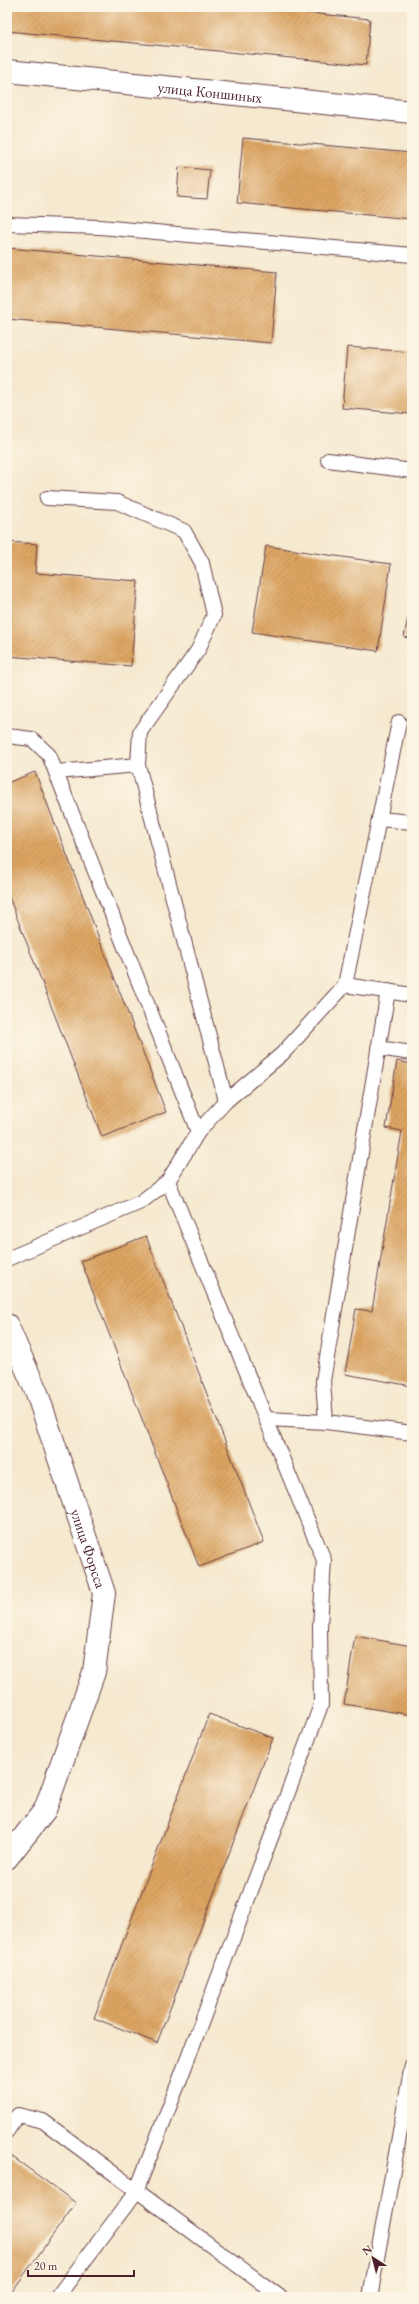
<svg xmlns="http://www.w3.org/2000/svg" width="419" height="2304" font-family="'EB Garamond',serif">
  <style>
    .building { fill: url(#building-hatch) }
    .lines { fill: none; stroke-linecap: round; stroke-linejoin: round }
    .lane-casing { stroke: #643d44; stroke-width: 16 }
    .street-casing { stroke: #643d44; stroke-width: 24 }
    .secondary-casing { stroke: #643d44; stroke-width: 24 }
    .lane { stroke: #fff; stroke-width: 14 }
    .street { stroke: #fff; stroke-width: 22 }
    .secondary { stroke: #fff; stroke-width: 22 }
    .labels { text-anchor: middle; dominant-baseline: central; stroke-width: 3; stroke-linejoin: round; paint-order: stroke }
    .street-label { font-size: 15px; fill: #4a1f2b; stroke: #fcf5e5 }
  </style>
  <defs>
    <pattern id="building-hatch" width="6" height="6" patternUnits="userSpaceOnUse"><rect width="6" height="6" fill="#dda562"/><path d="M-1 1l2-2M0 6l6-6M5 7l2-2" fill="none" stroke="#b58651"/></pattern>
  </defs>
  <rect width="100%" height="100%" fill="#fcf5e5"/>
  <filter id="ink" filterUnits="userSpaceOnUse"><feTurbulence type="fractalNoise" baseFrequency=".025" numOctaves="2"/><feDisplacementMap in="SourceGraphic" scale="8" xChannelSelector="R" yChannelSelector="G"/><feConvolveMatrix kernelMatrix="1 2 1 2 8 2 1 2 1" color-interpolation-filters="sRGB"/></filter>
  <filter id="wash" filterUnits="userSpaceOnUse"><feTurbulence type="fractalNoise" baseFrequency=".012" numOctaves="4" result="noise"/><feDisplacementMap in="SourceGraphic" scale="16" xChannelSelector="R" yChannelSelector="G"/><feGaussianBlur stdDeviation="0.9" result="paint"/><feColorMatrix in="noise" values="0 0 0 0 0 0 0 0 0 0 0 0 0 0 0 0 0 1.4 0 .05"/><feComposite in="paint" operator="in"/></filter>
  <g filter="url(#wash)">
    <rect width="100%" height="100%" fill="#f5e9cf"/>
    <g id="blocks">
      <!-- building -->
      <g class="building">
        <polygon points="7,7 247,7 370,19 366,65 7,31"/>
        <polygon points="243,138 412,153 412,219 237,203"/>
        <polygon points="179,167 210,170 207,199 177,197"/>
        <polygon points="7,248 277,272 271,343 7,319"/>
        <polygon points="347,347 412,352 412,414 342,408"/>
        <polygon points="7,542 37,544 35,573 138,581 131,666 7,656"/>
        <polygon points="266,546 391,564 378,651 252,632"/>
        <polygon points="411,603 412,603 412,639 404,637"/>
        <polygon points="35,772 166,1112 102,1137 7,892 7,783"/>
        <polygon points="397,1061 412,1064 412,1386 345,1374 356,1309 372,1311 402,1131 386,1128"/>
        <polygon points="146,1236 264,1542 199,1567 81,1261"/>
        <polygon points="355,1636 412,1646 412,1715 344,1704"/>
        <polygon points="209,1714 273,1738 157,2043 94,2018"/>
        <polygon points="7,2153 76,2203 8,2297 7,2297"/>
      </g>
    </g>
  </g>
  <g filter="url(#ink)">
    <use href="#blocks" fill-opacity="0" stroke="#643d44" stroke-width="1"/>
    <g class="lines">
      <!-- lane casing -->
      <g class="lane-casing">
        <g id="lane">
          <polyline points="7,224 100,227 412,255"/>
          <polyline points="328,460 412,471"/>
          <polyline points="47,498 117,502 184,531 202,563 214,615 198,650 140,732 138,765 226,1101"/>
          <polyline points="7,736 32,739 49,755 198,1132"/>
          <polyline points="56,772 138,765"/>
          <polyline points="379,819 412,822"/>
          <polyline points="345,985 412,995"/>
          <polyline points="378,1048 412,1053"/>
          <polyline points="7,1259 141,1202 168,1181 198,1132 226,1101 282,1054 345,985 399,722"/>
          <polyline points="267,1419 326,1422 412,1433"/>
          <polyline points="326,1422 323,1381 388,991"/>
          <polyline points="7,2131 18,2115 43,2121 280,2297"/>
          <polyline points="57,2297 136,2192 177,2087 321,1705 320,1627 324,1560 168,1181"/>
          <polyline points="370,2297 412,2065"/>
        </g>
      </g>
      <!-- street casing -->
      <g class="street-casing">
        <g id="street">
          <path id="s1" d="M7 1325 37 1393 104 1593 94 1672 45 1810 7 1858"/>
        </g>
      </g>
      <!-- secondary casing -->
      <g class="secondary-casing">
        <g id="secondary">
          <path id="s2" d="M7 71 412 112"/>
        </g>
      </g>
      <!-- lane -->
      <use href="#lane" class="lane"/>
      <!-- street -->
      <use href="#street" class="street"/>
      <!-- secondary -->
      <use href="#secondary" class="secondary"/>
    </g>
  </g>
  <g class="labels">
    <!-- street labels -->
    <g class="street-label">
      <text stroke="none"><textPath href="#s2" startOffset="204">улица Коншиных</textPath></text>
      <text stroke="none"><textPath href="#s1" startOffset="238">улица Форсса</textPath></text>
    </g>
  </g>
  <!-- margin -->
  <rect width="419" height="2304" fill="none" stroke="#fcf5e5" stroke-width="24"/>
  <!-- north arrow -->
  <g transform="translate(373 2258) rotate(324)" stroke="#fcf5e5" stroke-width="3" paint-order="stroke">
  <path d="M0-3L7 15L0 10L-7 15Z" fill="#4a1f2b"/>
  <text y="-6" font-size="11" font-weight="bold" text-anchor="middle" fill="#4a1f2b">N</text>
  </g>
  <!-- scale -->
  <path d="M28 2270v6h106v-6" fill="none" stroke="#4a1f2b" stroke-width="2"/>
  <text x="34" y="2270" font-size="12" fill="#4a1f2b" stroke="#fcf5e5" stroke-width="3" paint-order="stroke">20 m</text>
</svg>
